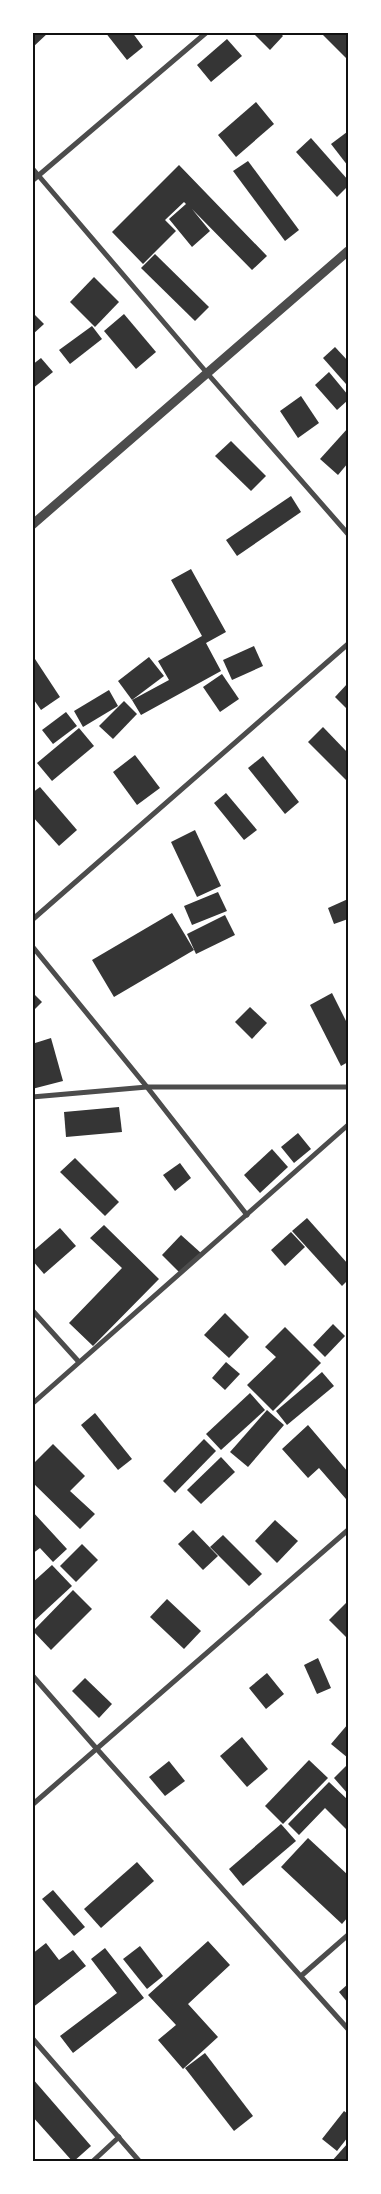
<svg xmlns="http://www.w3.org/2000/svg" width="381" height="2194" font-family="Karla,sans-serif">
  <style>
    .building { fill: #353535 }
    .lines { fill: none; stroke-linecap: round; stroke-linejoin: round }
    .minor { stroke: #4c4c4c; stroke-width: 5 }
    .tertiary { stroke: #4c4c4c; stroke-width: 9 }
    .neatline { fill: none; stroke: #111; stroke-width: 2 }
  </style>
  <rect width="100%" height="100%" fill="#fff"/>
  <!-- building -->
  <g class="building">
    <polygon points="32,32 49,32 32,48"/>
    <polygon points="105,32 132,32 143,47 127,60"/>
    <polygon points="252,32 279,32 283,36 270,50"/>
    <polygon points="320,32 348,32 348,60"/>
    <polygon points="227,39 242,56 211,82 197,65"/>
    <polygon points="256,102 274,124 236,157 218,135"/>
    <polygon points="347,132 348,133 348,166 331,144"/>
    <polygon points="311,138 348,180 348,186 337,197 296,152"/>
    <polygon points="248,161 299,230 285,241 233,171"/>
    <polygon points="179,165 267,256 252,270 192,209 210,231 192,247 169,219 186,204 184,202 165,220 176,231 143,264 112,232"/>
    <polygon points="155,254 209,307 195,321 141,268"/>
    <polygon points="94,277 119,302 95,327 70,302"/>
    <polygon points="32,312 44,324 32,335"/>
    <polygon points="124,314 156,352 136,369 104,331"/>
    <polygon points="92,326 102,339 70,364 59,350"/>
    <polygon points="335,347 348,361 348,382 346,384 323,358"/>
    <polygon points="41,358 53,372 32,389 32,365"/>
    <polygon points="329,372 348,395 348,400 337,410 315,385"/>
    <polygon points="301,396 319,423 298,438 280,411"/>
    <polygon points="348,428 348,463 338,475 320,459"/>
    <polygon points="231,441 266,476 251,491 215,456"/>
    <polygon points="291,496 301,512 237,556 226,540"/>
    <polygon points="191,569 226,632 206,643 221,671 141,715 132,700 169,680 158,661 202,636 171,580"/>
    <polygon points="254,646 263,666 232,680 223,660"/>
    <polygon points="149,657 164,676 132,700 118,681"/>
    <polygon points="35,659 60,697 41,710 32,697 32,661"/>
    <polygon points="222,674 239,699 220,712 203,687"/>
    <polygon points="348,683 348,710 335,697"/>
    <polygon points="109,690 118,706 83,727 74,711"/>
    <polygon points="124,701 137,714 113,739 99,726"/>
    <polygon points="66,712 77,726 53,744 42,730"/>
    <polygon points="323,727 348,753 348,782 308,742"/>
    <polygon points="79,728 94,746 52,781 37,763"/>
    <polygon points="135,755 160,788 137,805 113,772"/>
    <polygon points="263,756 299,802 285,814 248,768"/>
    <polygon points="40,787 77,830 59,846 32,816 32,793"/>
    <polygon points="226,793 257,830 244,840 214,803"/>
    <polygon points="195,830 221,886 197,897 171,842"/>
    <polygon points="218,892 227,911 192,925 184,906"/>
    <polygon points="348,899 348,919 334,924 328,908"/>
    <polygon points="172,913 194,950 114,997 92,960"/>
    <polygon points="225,915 235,935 196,954 187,934"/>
    <polygon points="32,992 42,1002 32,1012"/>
    <polygon points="332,993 348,1025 348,1062 341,1066 310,1005"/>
    <polygon points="250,1007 267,1023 252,1039 235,1022"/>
    <polygon points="51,1038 63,1081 32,1089 32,1044"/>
    <polygon points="119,1107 122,1132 66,1137 64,1112"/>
    <polygon points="298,1133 311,1149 294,1163 281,1147"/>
    <polygon points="272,1149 288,1167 260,1193 244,1175"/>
    <polygon points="75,1158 119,1202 105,1216 60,1172"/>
    <polygon points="180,1163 191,1178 175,1191 163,1175"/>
    <polygon points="307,1218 348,1264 348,1280 342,1286 292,1231"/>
    <polygon points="104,1225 159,1279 93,1346 69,1323 122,1268 90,1238"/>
    <polygon points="60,1228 76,1246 44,1274 32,1260 32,1252"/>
    <polygon points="291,1232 305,1247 285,1266 271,1250"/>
    <polygon points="181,1235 201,1253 181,1274 162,1255"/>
    <polygon points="225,1313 249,1337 229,1358 204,1335"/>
    <polygon points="333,1324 345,1336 325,1357 313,1345"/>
    <polygon points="285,1327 321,1363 273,1411 247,1385 276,1357 265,1347"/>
    <polygon points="226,1362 240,1374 225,1390 212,1378"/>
    <polygon points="322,1372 334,1386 287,1425 276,1411"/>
    <polygon points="250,1393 265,1410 221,1450 206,1434"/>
    <polygon points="267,1410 284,1425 248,1467 230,1452"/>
    <polygon points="95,1413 132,1459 118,1470 81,1425"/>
    <polygon points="308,1425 348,1472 348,1497 346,1499 319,1468 308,1478 282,1449"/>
    <polygon points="204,1439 216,1451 175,1493 163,1481"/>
    <polygon points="53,1444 85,1476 70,1491 95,1514 80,1529 32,1482 32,1465"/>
    <polygon points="221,1457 235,1472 201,1504 187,1490"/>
    <polygon points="32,1511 67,1549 53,1562 40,1548 32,1554"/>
    <polygon points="275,1520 298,1541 277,1563 255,1541"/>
    <polygon points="193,1530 218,1556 203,1570 178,1544"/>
    <polygon points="223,1535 262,1574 249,1586 210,1547"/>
    <polygon points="82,1544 98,1560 76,1582 60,1566"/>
    <polygon points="52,1565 72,1586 32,1623 32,1583"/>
    <polygon points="73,1590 92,1609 51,1650 33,1631"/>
    <polygon points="167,1599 201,1631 184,1649 150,1617"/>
    <polygon points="347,1602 348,1604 348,1639 329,1620"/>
    <polygon points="318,1658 331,1688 317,1694 304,1665"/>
    <polygon points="267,1673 284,1694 266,1709 249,1688"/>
    <polygon points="85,1678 112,1704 99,1718 72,1691"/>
    <polygon points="348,1724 348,1758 331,1744"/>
    <polygon points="242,1737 268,1769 247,1787 220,1756"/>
    <polygon points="309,1760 328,1778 283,1824 265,1806"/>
    <polygon points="169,1761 185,1781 165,1796 149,1777"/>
    <polygon points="348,1764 348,1794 334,1778"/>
    <polygon points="329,1782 348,1800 348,1831 325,1808 299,1835 288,1824"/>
    <polygon points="281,1824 296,1841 243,1886 229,1869"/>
    <polygon points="308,1838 348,1875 348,1917 342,1924 281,1867"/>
    <polygon points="137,1862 154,1881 101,1928 84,1909"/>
    <polygon points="53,1890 85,1927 74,1936 42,1899"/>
    <polygon points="208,1941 230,1965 188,2004 218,2037 183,2069 158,2040 176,2025 148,1995"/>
    <polygon points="46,1943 59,1960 73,1950 86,1966 32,2008 32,1954"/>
    <polygon points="140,1946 163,1976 147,1989 123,1959"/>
    <polygon points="105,1948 144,1998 73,2053 60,2036 117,1993 91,1959"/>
    <polygon points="348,1984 348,2003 339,1992"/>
    <polygon points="205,2053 253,2116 234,2131 185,2068"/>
    <polygon points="32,2078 91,2146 73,2162 32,2116"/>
    <polygon points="344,2111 348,2114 348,2137 337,2151 322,2139"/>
    <polygon points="348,2143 348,2162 331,2162"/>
  </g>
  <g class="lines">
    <!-- minor -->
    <g class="minor">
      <polyline points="32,168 207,373 348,534"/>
      <polyline points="32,181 207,32"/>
      <polyline points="32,920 348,644"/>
      <polyline points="32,946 147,1087 247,1215"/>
      <polyline points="32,1097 147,1087 348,1087"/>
      <polyline points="32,1310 79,1362"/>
      <polyline points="32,1404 348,1125"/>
      <polyline points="32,1675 96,1748 348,2029"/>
      <polyline points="32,1805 348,1530"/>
      <polyline points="301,1976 348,1935"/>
      <polyline points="32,2038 140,2162"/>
      <polyline points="92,2162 119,2137"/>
    </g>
    <!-- tertiary -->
    <polyline class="tertiary" points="32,525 348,251"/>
  </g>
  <!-- border -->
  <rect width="381" height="2194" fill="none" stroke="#ffffff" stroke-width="68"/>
  <rect x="34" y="34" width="313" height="2126" class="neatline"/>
</svg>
